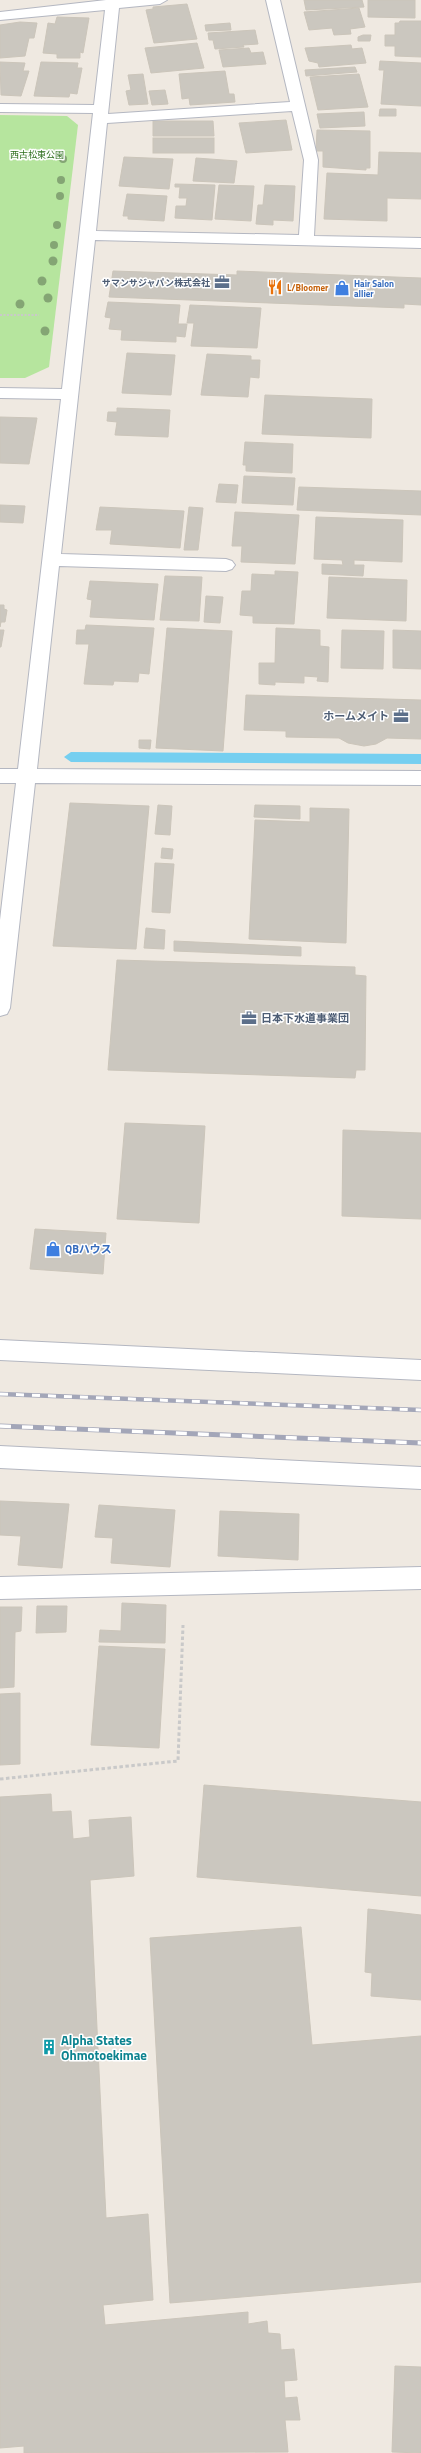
<svg xmlns="http://www.w3.org/2000/svg" width="421" height="2453" font-family="'Titillium Web','Noto Sans JP',sans-serif">
  <style>
    .green { fill: #b6e59e }
    .lines { fill: none; stroke-linecap: round; stroke-linejoin: round }
    .stream { fill: #75cff0; fill-rule: evenodd }
    .building { fill: #cbc7bf; stroke: #cbc5ba }
    .minor-casing { stroke: #b4b7c1; stroke-width: 2 }
    .path-far1 { stroke: #c9c9c9; stroke-width: 2; stroke-dasharray: 2 1.5; stroke-linecap: butt }
    .path { stroke: #c9c9c9; stroke-width: 3; stroke-dasharray: 3.5 2.5; stroke-linecap: butt }
    .minor { fill: #fff; fill-rule: evenodd }
    .rail-far1-casing { stroke: #a3a6b8; stroke-width: 4.5 }
    .rail-casing { stroke: #a3a6b8; stroke-width: 5 }
    .rail-far1 { stroke: #fff; stroke-width: 3; stroke-dasharray: 8; stroke-linecap: butt }
    .rail { stroke: #fff; stroke-width: 3.5; stroke-dasharray: 11; stroke-linecap: butt }
    .tree { fill: #84a574 }
    .labels { text-anchor: middle; dominant-baseline: central; stroke-width: 3; stroke-linejoin: round; paint-order: stroke }
    .far-park-label { font-size: 9px; fill: #2c6e1b; stroke: #fff }
    .far-service-label { font-size: 9px; font-weight: bold; fill: #4e5e75; stroke: #fff; text-anchor: end }
    .far-shop-label { font-size: 9px; font-weight: bold; fill: #366cbe; stroke: #fff; text-anchor: start }
    .far-food-label { font-size: 9px; font-weight: bold; fill: #c56008; stroke: #fff; text-anchor: start }
    .service-label { font-size: 11px; font-weight: bold; fill: #4e5e75; stroke: #fff; text-anchor: end }
    .shop-label { font-size: 11px; font-weight: bold; fill: #366cbe; stroke: #fff; text-anchor: start }
    .near-culture-label { font-size: 13px; font-weight: bold; fill: #0d838f; stroke: #fff; text-anchor: start }
  </style>
  <rect width="100%" height="100%" fill="#efe9e1"/>
  <!-- green -->
  <polygon class="green" points="0,115 67,116 78,125 49,367 25,378 0,378"/>
  <g class="lines">
    <!-- stream -->
    <polygon class="stream" points="71,752 421,754 421,764 71,762 64,757"/>
  </g>
  <!-- building -->
  <g class="building">
    <polygon points="304,0 362,0 364,7 306,10"/>
    <polygon points="368,0 415,0 415,18 368,17"/>
    <polygon points="187,4 197,39 154,43 146,10 153,9 153,7"/>
    <polygon points="359,8 365,27 350,29 351,34 334,35 332,28 309,30 304,12"/>
    <polygon points="57,17 89,18 83,53 80,52 80,58 57,58 57,54 43,53 48,23 55,24"/>
    <polygon points="400,21 421,21 421,57 395,56 395,46 385,46 385,35 395,35 395,23 399,23"/>
    <polygon points="20,22 37,23 34,38 29,38 25,56 0,58 0,25"/>
    <polygon points="230,23 231,30 206,31 205,25"/>
    <polygon points="255,30 258,44 243,45 244,47 215,49 213,40 209,40 208,33"/>
    <polygon points="363,35 371,35 370,41 358,41 358,37"/>
    <polygon points="197,43 204,68 151,73 145,48"/>
    <polygon points="351,45 352,49 362,48 366,63 319,67 318,63 309,61 305,48"/>
    <polygon points="249,48 251,53 263,52 266,64 223,67 219,50"/>
    <polygon points="380,61 421,63 421,106 381,104 384,70 379,70"/>
    <polygon points="0,62 25,63 23,71 29,71 21,96 1,95"/>
    <polygon points="41,62 78,63 77,68 82,68 77,94 70,93 69,97 34,96"/>
    <polygon points="355,67 357,72 306,76 305,70"/>
    <polygon points="225,71 229,94 234,94 235,102 190,105 189,98 182,99 179,74"/>
    <polygon points="143,74 148,104 129,105 126,91 131,90 128,75"/>
    <polygon points="359,74 368,107 318,110 310,77"/>
    <polygon points="165,90 168,104 152,105 149,91"/>
    <polygon points="380,109 396,109 396,116 379,116"/>
    <polygon points="364,112 365,126 320,128 317,114"/>
    <polygon points="286,120 292,150 246,153 239,123"/>
    <polygon points="153,121 213,121 214,136 153,136"/>
    <polygon points="317,130 370,131 370,168 366,168 366,170 323,167 323,151 316,151"/>
    <rect x="153" y="138" width="61" height="15"/>
    <polygon points="379,152 421,153 421,199 387,198 387,221 324,219 327,173 378,175"/>
    <polygon points="124,157 173,159 169,189 119,186"/>
    <polygon points="196,158 237,161 234,183 193,181"/>
    <polygon points="175,184 215,185 212,220 175,218 176,206 186,206 187,198 179,198 180,187 175,187"/>
    <polygon points="219,185 254,186 251,221 215,219"/>
    <polygon points="265,185 295,186 293,221 273,220 273,225 256,224 258,205 263,205"/>
    <polygon points="127,194 167,196 164,221 128,219 128,216 123,216"/>
    <polygon points="113,271 237,275 237,271 421,278 421,305 404,304 404,308 109,297"/>
    <polygon points="108,302 180,305 178,324 187,324 185,337 176,336 176,342 121,340 122,330 109,329 111,318 105,317"/>
    <polygon points="190,305 261,308 257,348 191,346 194,323 187,323"/>
    <polygon points="127,353 175,355 171,395 122,393"/>
    <polygon points="207,354 251,356 251,360 260,360 259,378 250,377 248,397 201,395"/>
    <polygon points="265,395 372,399 371,438 262,434"/>
    <polygon points="117,408 170,410 168,437 115,435 117,422 107,421 108,412 117,412"/>
    <polygon points="0,417 37,418 29,464 0,463"/>
    <polygon points="245,442 293,444 292,473 246,471 246,465 243,465"/>
    <polygon points="244,476 295,478 293,505 242,503"/>
    <polygon points="219,484 238,485 236,503 216,502"/>
    <polygon points="299,487 421,491 421,515 297,510"/>
    <polygon points="0,505 25,506 23,523 0,522"/>
    <polygon points="100,507 184,511 180,548 110,544 112,530 96,530"/>
    <polygon points="189,507 203,508 198,550 184,550"/>
    <polygon points="235,512 299,515 295,564 241,562 242,546 232,546"/>
    <polygon points="316,517 403,520 402,562 354,560 354,565 364,565 363,576 322,574 322,564 343,565 342,560 314,559"/>
    <polygon points="275,571 298,572 294,624 253,623 253,616 240,615 242,591 251,591 252,574 275,575"/>
    <polygon points="165,576 202,577 199,621 160,620"/>
    <polygon points="329,577 407,580 406,621 327,618"/>
    <polygon points="90,581 158,584 154,620 90,617 92,600 87,599"/>
    <polygon points="206,596 223,597 220,623 204,622"/>
    <polygon points="0,605 4,605 4,609 7,610 5,622 1,622 0,627"/>
    <polygon points="86,625 154,628 149,674 139,673 138,682 114,681 113,685 84,684 89,644 76,644 77,630 85,630"/>
    <polygon points="167,628 232,631 223,751 156,748"/>
    <polygon points="276,628 320,630 320,646 329,647 328,682 317,681 318,677 304,676 304,683 275,682 275,685 259,684 259,663 275,663"/>
    <polygon points="0,630 4,630 1,647 0,647"/>
    <polygon points="342,630 384,631 383,669 341,668"/>
    <polygon points="393,630 421,631 421,669 393,668"/>
    <polygon points="246,695 421,700 421,739 387,738 376,744 364,746 348,743 339,738 286,737 286,731 244,730"/>
    <polygon points="139,740 151,740 150,749 139,748"/>
    <polygon points="70,803 149,806 136,949 53,946"/>
    <polygon points="158,805 172,806 170,835 155,834"/>
    <polygon points="255,805 300,806 300,819 254,817"/>
    <polygon points="310,808 349,809 346,943 249,939 255,820 310,822"/>
    <polygon points="162,848 173,849 172,859 161,858"/>
    <polygon points="155,863 174,864 170,913 152,912"/>
    <polygon points="146,928 165,930 164,949 144,948"/>
    <polygon points="174,941 301,947 301,956 174,951"/>
    <polygon points="117,960 355,967 355,975 366,976 365,1070 356,1070 355,1078 108,1070"/>
    <polygon points="125,1123 205,1126 199,1223 117,1219"/>
    <polygon points="343,1130 421,1133 421,1219 342,1216"/>
    <polygon points="35,1229 106,1233 103,1274 30,1269"/>
    <polygon points="0,1501 69,1504 62,1568 18,1565 21,1536 0,1535"/>
    <polygon points="99,1505 175,1510 170,1567 111,1563 113,1538 95,1537"/>
    <polygon points="220,1511 299,1514 298,1560 218,1556"/>
    <polygon points="122,1603 166,1605 165,1643 99,1642 100,1630 121,1631"/>
    <polygon points="37,1606 67,1606 66,1632 36,1633"/>
    <polygon points="0,1607 22,1607 21,1631 15,1632 14,1687 0,1688"/>
    <polygon points="99,1646 165,1649 159,1748 91,1745"/>
    <polygon points="20,1693 20,1764 0,1765 0,1694"/>
    <polygon points="204,1785 421,1802 421,1896 197,1877"/>
    <polygon points="51,1794 52,1812 71,1811 73,1839 90,1837 89,1820 131,1817 134,1876 90,1880 106,2218 148,2214 153,2300 103,2305 105,2325 248,2312 248,2324 267,2321 268,2333 280,2334 281,2350 294,2349 297,2380 284,2381 285,2398 297,2397 300,2420 285,2420 288,2452 24,2453 24,2446 0,2448 0,1797"/>
    <polygon points="368,1909 421,1915 421,2000 371,1996 372,1973 365,1972"/>
    <polygon points="301,1927 312,2045 421,2036 421,2282 170,2303 150,1938"/>
    <polygon points="395,2366 421,2367 421,2453 392,2452"/>
  </g>
  <g class="lines">
    <!-- minor casing -->
    <g class="minor-casing">
      <g id="minor">
        <path d="M106 0H167L160 4 119 8 108 114 290 102 266 0H280L318 160 314 236 421 238V248L95 240 61 554 226 559 232 561 235 565 232 569 226 571 59 566 37 769 421 771V785L35 783 10 1008 7 1014 0 1016V920L16 783H0V769H18L61 399 0 398V388L62 389 93 113 0 112V104L94 105 105 10 0 20V12ZM292 111 304 160 299 235 96 231 107 123Z"/>
        <polygon points="0,1340 421,1360 421,1380 0,1360"/>
        <polygon points="0,1446 421,1467 421,1489 0,1468"/>
        <polygon points="421,1567 421,1589 0,1599 0,1577"/>
      </g>
    </g>
    <!-- path-far1 -->
    <polyline class="path-far1" points="0,315 39,315"/>
    <!-- path -->
    <polyline class="path" points="0,1779 178,1761 183,1625"/>
    <!-- minor -->
    <use href="#minor" class="minor"/>
    <!-- rail-far1 casing -->
    <g class="rail-far1-casing">
      <polyline id="rail-far1" points="0,1394 421,1410"/>
    </g>
    <!-- rail casing -->
    <g class="rail-casing">
      <polyline id="rail" points="0,1426 421,1443"/>
    </g>
    <!-- rail-far1 -->
    <use href="#rail-far1" class="rail-far1"/>
    <!-- rail -->
    <use href="#rail" class="rail"/>
  </g>
  <!-- trees -->
  <g class="tree">
    <circle cx="63" cy="159" r="4"/>
    <circle cx="61" cy="180" r="4"/>
    <circle cx="60" cy="196" r="4"/>
    <circle cx="57" cy="225" r="4"/>
    <circle cx="54" cy="245" r="4"/>
    <circle cx="53" cy="261" r="4.5"/>
    <circle cx="42" cy="281" r="4.5"/>
    <circle cx="48" cy="298" r="4.5"/>
    <circle cx="20" cy="304" r="4.5"/>
    <circle cx="45" cy="331" r="4.5"/>
  </g>
  <!-- icons -->
  <defs>
    <g id="office-bare" transform="scale(1.2)"><path d="M-6-3h4V-5.5h4V-3h4V5H-6ZM-1-4.5V-3h2v-1.5ZM-6 0V1H6V0Z" fill="#5c6f8a" stroke="#fff" stroke-width="2.5" paint-order="stroke"/></g>
    <g id="restaurant-bare" transform="scale(1.2)"><path d="M-5-6h1v4h1v-4h1v4h1v-4h1v5L-1.5 .5V6h-2V.5L-5-1ZM5-6V6H3V1.5H1.5Q1.5-4 5-6Z" fill="#e8710a" stroke="#fff" stroke-width="2.5" paint-order="stroke"/></g>
    <g id="shop-bare" transform="scale(1.2)"><path d="M-5-2.5h2.3a2.7 3.5 0 0 1 5.4 0H5L5.5 6h-11ZM-1.5-2.5h3a1.5 2.3 0 0 0-3 0Z" fill="#3f7fe0" stroke="#fff" stroke-width="2.5" paint-order="stroke"/></g>
    <g id="building-bare" transform="scale(1.2)"><path d="M-4-6H4V6H1V3H-1V6H-4ZM-2.5-4.3h1.7v1.8h-1.7ZM.8-4.3h1.7v1.8H.8ZM-2.5-1h1.7V.8h-1.7ZM.8-1h1.7V.8H.8Z" fill="#0f9aa8" stroke="#fff" stroke-width="2.5" paint-order="stroke"/></g>
  </defs>
  <g fill-rule="evenodd">
    <use href="#office-bare" x="222" y="282"/>
    <use href="#restaurant-bare" x="275" y="287"/>
    <use href="#shop-bare" x="342" y="288"/>
    <use href="#office-bare" x="401" y="716"/>
    <use href="#office-bare" x="249" y="1018"/>
    <use href="#shop-bare" x="53" y="1249"/>
    <use href="#building-bare" x="49" y="2047"/>
  </g>
  <g class="labels">
    <!-- far-park labels -->
    <g class="far-park-label">
      <text x="37" y="154">西古松東公園</text>
    </g>
    <!-- far-service labels -->
    <g class="far-service-label">
      <text x="210" y="282">サマンサジャパン株式会社</text>
    </g>
    <!-- far-shop labels -->
    <g class="far-shop-label">
      <text x="354" y="283">Hair Salon<tspan x="354" dy="10">allier</tspan></text>
    </g>
    <!-- far-food labels -->
    <g class="far-food-label">
      <text x="287" y="287">L/Bloomer</text>
    </g>
    <!-- service labels -->
    <g class="service-label">
      <text x="389" y="716">ホームメイト</text>
      <text x="261" y="1018" text-anchor="start">日本下水道事業団</text>
    </g>
    <!-- shop labels -->
    <g class="shop-label">
      <text x="65" y="1249">QBハウス</text>
    </g>
    <!-- near-culture labels -->
    <g class="near-culture-label">
      <text x="61" y="2040">Alpha States<tspan x="61" dy="15">Ohmotoekimae</tspan></text>
    </g>
  </g>
</svg>
